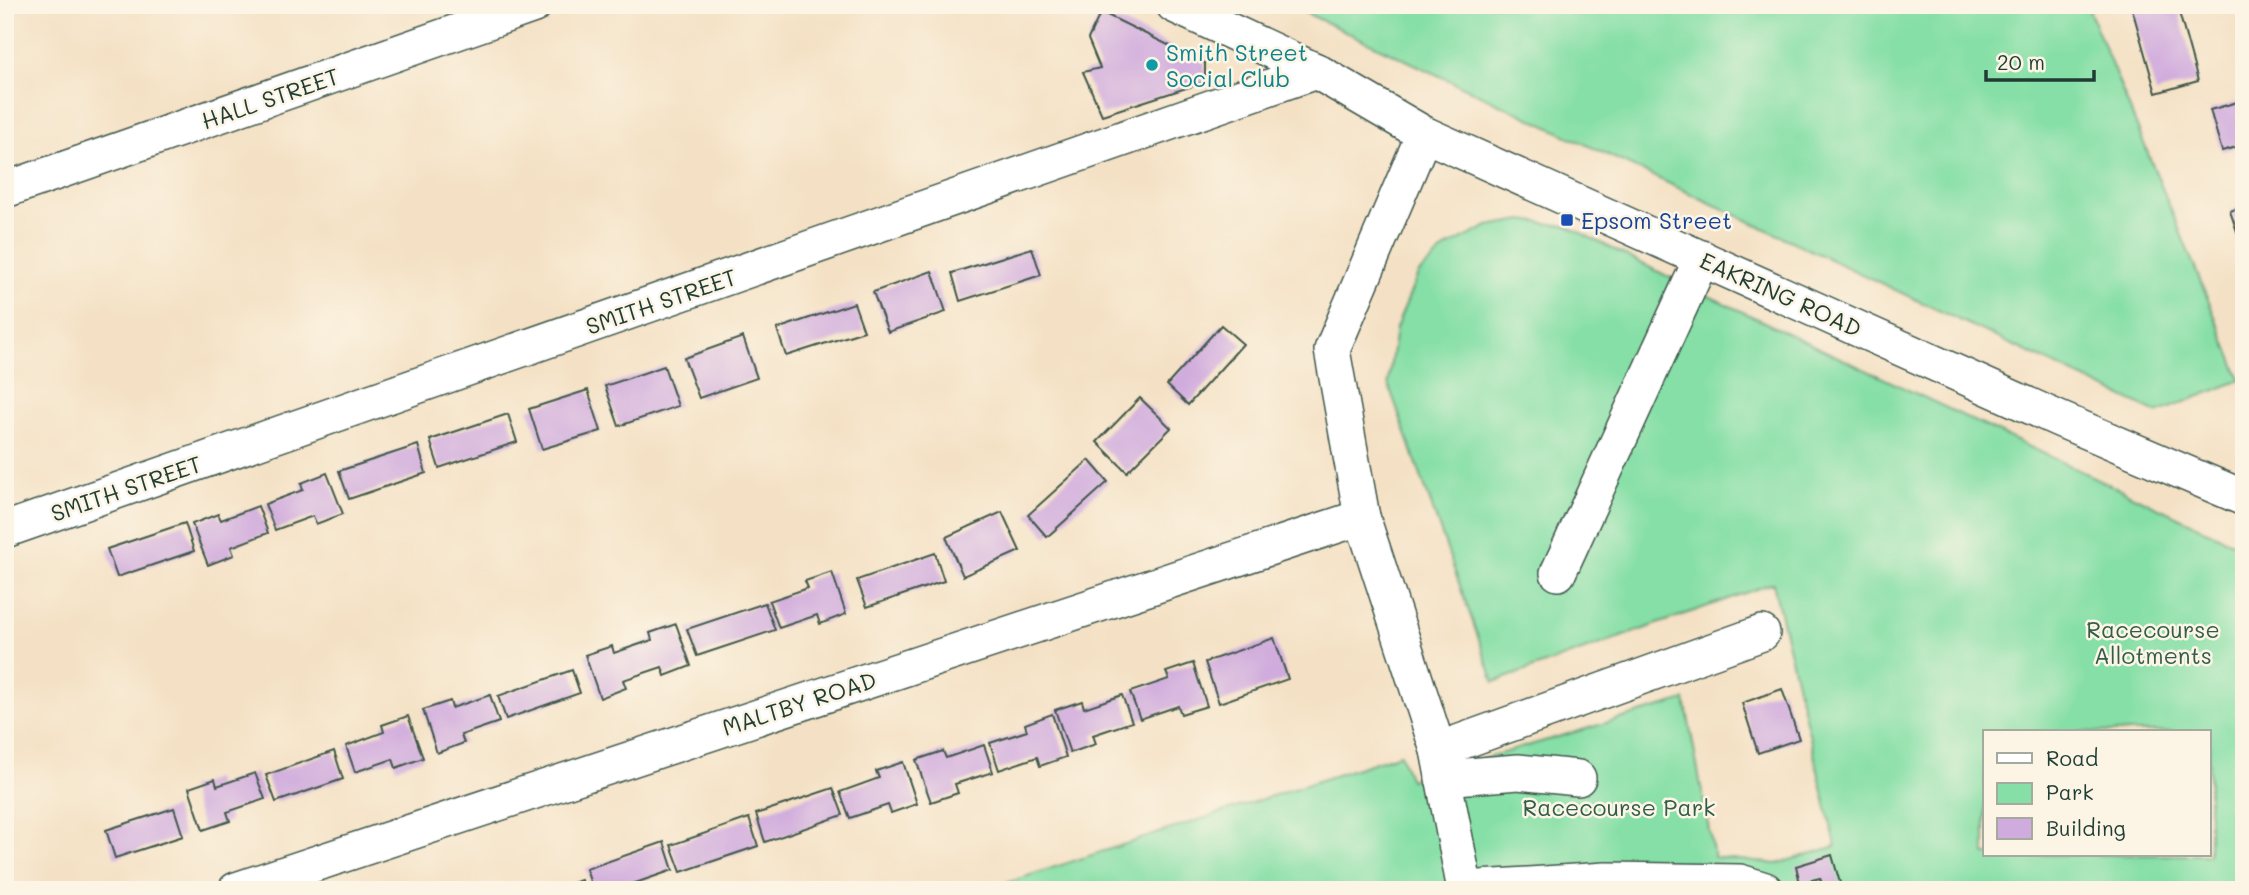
<svg xmlns="http://www.w3.org/2000/svg" width="2249" height="895" font-family="Mali,sans-serif">
  <style>
    .green { fill: #85dfa6; stroke: #528e6d; stroke-width: 2; fill-rule: evenodd }
    .building { fill: #d0abdd }
    .lines { fill: none; stroke-linecap: round; stroke-linejoin: round }
    .minor-casing { stroke: #3f564a; stroke-width: 38 }
    .minor { stroke: #fff; stroke-width: 35 }
    .culture-dot { fill: #0f9aa8; stroke: #fcf5e5; stroke-width: 2.5 }
    .transit-dot { fill: #1a4fb4; stroke: #fcf5e5; stroke-width: 2.5 }
    .labels { text-anchor: middle; dominant-baseline: central; stroke-width: 5; stroke-linejoin: round; paint-order: stroke }
    .culture-label { font-size: 23px; fill: #0d838f; stroke: #fcf5e5; text-anchor: start }
    .street-label { font-size: 23px; fill: #1f3d34; stroke: #fcf5e5 }
    .transit-label { font-size: 23px; fill: #164399; stroke: #fcf5e5; text-anchor: start }
    .park-label { font-size: 23px; fill: #335d4b; stroke: #fcf5e5 }
  </style>
  <rect width="100%" height="100%" fill="#fcf5e5"/>
  <filter id="ink" filterUnits="userSpaceOnUse"><feTurbulence type="fractalNoise" baseFrequency=".0143" numOctaves="2"/><feDisplacementMap in="SourceGraphic" scale="14" xChannelSelector="R" yChannelSelector="G"/><feConvolveMatrix kernelMatrix="1 2 1 2 8 2 1 2 1" color-interpolation-filters="sRGB"/></filter>
  <filter id="wash" filterUnits="userSpaceOnUse"><feTurbulence type="fractalNoise" baseFrequency=".00686" numOctaves="4" result="noise"/><feDisplacementMap in="SourceGraphic" scale="28" xChannelSelector="R" yChannelSelector="G"/><feGaussianBlur stdDeviation="1.57" result="paint"/><feColorMatrix in="noise" values="0 0 0 0 0 0 0 0 0 0 0 0 0 0 0 0 0 1.4 0 .05"/><feComposite in="paint" operator="in"/></filter>
  <g filter="url(#wash)">
    <rect width="100%" height="100%" fill="#f4e1c5"/>
    <!-- green -->
    <g class="green">
      <polygon points="1289,5 2087,5 2241,380 2157,413"/>
      <path d="M1523 220 1567 226 1677 281 2244 548V890H985L1400 754 1410 780 1685 700 1714 857 1777 864 1836 846 1773 583 1494 682 1388 383 1396 328 1418 274 1447 247 1488 226ZM1985 732H2209V855H1985Z"/>
    </g>
    <g id="blocks">
      <!-- building -->
      <g class="building">
        <polygon points="2131,5 2177,5 2198,81 2156,93"/>
        <polygon points="1101,12 1205,63 1205,82 1102,115 1083,72 1100,68 1088,39"/>
        <polygon points="2244,100 2244,145 2222,151 2210,110"/>
        <polygon points="2244,206 2244,249 2243,249 2230,211"/>
        <polygon points="1032,248 1041,275 960,301 952,273"/>
        <polygon points="932,271 946,312 888,332 873,292"/>
        <polygon points="854,303 864,331 786,356 777,329"/>
        <polygon points="1221,325 1243,344 1188,405 1167,385"/>
        <polygon points="743,337 757,378 699,398 684,358"/>
        <polygon points="664,366 678,406 619,426 605,386"/>
        <polygon points="588,390 601,431 542,449 529,409"/>
        <polygon points="1140,398 1171,428 1127,472 1097,442"/>
        <polygon points="508,414 517,442 439,468 430,440"/>
        <polygon points="418,445 426,473 349,499 339,471"/>
        <polygon points="1089,460 1108,482 1047,537 1028,515"/>
        <polygon points="327,473 343,514 316,524 313,516 275,530 265,504 303,490 301,483"/>
        <polygon points="258,506 268,533 231,547 234,555 208,565 192,524 218,514 221,520"/>
        <polygon points="1002,512 1020,551 963,576 946,537"/>
        <polygon points="185,523 194,551 117,577 107,549"/>
        <polygon points="935,553 944,581 867,607 857,580"/>
        <polygon points="832,572 846,614 820,624 817,615 779,628 769,601 808,588 805,581"/>
        <polygon points="765,603 775,630 697,656 687,629"/>
        <polygon points="676,624 691,666 665,676 662,667 623,680 626,688 600,698 585,655 612,646 614,653 652,640 650,633"/>
        <polygon points="1274,638 1288,679 1219,703 1205,662"/>
        <polygon points="1193,663 1207,706 1181,714 1178,706 1140,719 1130,692 1169,679 1166,672"/>
        <polygon points="572,670 580,693 506,719 498,696"/>
        <polygon points="1782,689 1799,739 1758,753 1742,703"/>
        <polygon points="490,695 499,722 461,735 464,743 437,753 423,710 450,701 452,708"/>
        <polygon points="1122,695 1132,722 1093,735 1096,744 1070,753 1055,710 1082,701 1084,708"/>
        <polygon points="1052,714 1066,757 1040,766 1037,757 999,770 990,743 1027,731 1025,724"/>
        <polygon points="408,716 423,758 396,768 393,759 355,772 346,746 384,732 382,725"/>
        <polygon points="984,745 993,772 955,784 958,793 931,802 916,760 943,751 946,758"/>
        <polygon points="334,751 343,779 276,802 266,775"/>
        <polygon points="903,762 917,804 891,813 888,805 850,818 840,792 879,778 876,771"/>
        <polygon points="255,773 265,799 227,812 230,821 203,830 189,788 215,779 217,786"/>
        <polygon points="833,788 843,815 765,842 756,814"/>
        <polygon points="174,808 183,836 115,858 106,830"/>
        <polygon points="749,818 758,846 681,872 671,845"/>
        <polygon points="664,842 673,870 615,890 593,890 586,869"/>
        <polygon points="1832,855 1842,890 1824,890 1820,878 1800,883 1796,866"/>
        <polygon points="581,880 584,890 554,890 554,889"/>
      </g>
    </g>
  </g>
  <g filter="url(#ink)">
    <use href="#blocks" fill-opacity="0" stroke="#3f564a" stroke-width="2"/>
    <g class="lines">
      <!-- minor casing -->
      <g class="minor-casing">
        <g id="minor">
          <polyline points="1174,5 1316,71 1424,134 2059,419 2244,498"/>
          <polyline points="1424,134 1332,350 1362,517 1438,750 1465,890"/>
          <polyline points="5,190 534,5"/>
          <polyline points="5,530 1316,71"/>
          <polyline points="1558,573 1702,258"/>
          <polyline points="1438,750 1762,633"/>
          <polyline points="1443,778 1518,772 1578,778"/>
          <polyline points="1464,889 1606,880 1740,882 1765,890"/>
          <polyline points="236,890 1362,517"/>
        </g>
      </g>
      <!-- minor -->
      <use href="#minor" class="minor"/>
    </g>
  </g>
  <!-- markers -->
  <circle class="culture-dot" cx="1152" cy="65" r="7"/>
  <rect class="transit-dot" x="1560" y="213" width="14" height="14" rx="3.5"/>
  <g class="labels">
    <!-- culture labels -->
    <g class="culture-label">
      <text x="1166" y="52">Smith Street<tspan x="1166" dy="26">Social Club</tspan></text>
    </g>
    <!-- street labels -->
    <g class="street-label">
      <text transform="translate(270 98) rotate(-19)">HALL STREET</text>
      <text transform="translate(1781 294) rotate(24)">EAKRING ROAD</text>
      <text transform="translate(661 301) rotate(-19)">SMITH STREET</text>
      <text transform="translate(126 488) rotate(-19)">SMITH STREET</text>
      <text transform="translate(799 703) rotate(-18)">MALTBY ROAD</text>
    </g>
    <!-- transit labels -->
    <g class="transit-label">
      <text x="1581" y="220">Epsom Street</text>
    </g>
    <!-- park labels -->
    <g class="park-label">
      <text x="2153" y="629">Racecourse<tspan x="2153" dy="26">Allotments</tspan></text>
      <text x="1619" y="807">Racecourse Park</text>
    </g>
  </g>
  <!-- margin -->
  <rect width="2249" height="895" fill="none" stroke="#fcf5e5" stroke-width="28"/>
  <!-- legend -->
  <rect x="1983" y="730" width="228" height="126" fill="#fcf5e5" stroke="#a4ab9e" stroke-width="2"/>
  <rect x="1997" y="753" width="35" height="10" fill="#ffffff" stroke="#a4ab9e" stroke-width="2"/>
  <text x="2046" y="766" font-size="21" fill="#1f3d34">Road</text>
  <rect x="1997" y="783" width="35" height="21" fill="#85dfa6" stroke="#a4ab9e" stroke-width="2"/>
  <text x="2046" y="800" font-size="21" fill="#1f3d34">Park</text>
  <rect x="1997" y="818" width="35" height="21" fill="#d0abdd" stroke="#a4ab9e" stroke-width="2"/>
  <text x="2046" y="836" font-size="21" fill="#1f3d34">Building</text>
  <!-- scale -->
  <path d="M1986 70v10h108v-10" fill="none" stroke="#1f3d34" stroke-width="3.5"/>
  <text x="1997" y="70" font-size="21" fill="#1f3d34" stroke="#fcf5e5" stroke-width="5" paint-order="stroke">20 m</text>
</svg>
